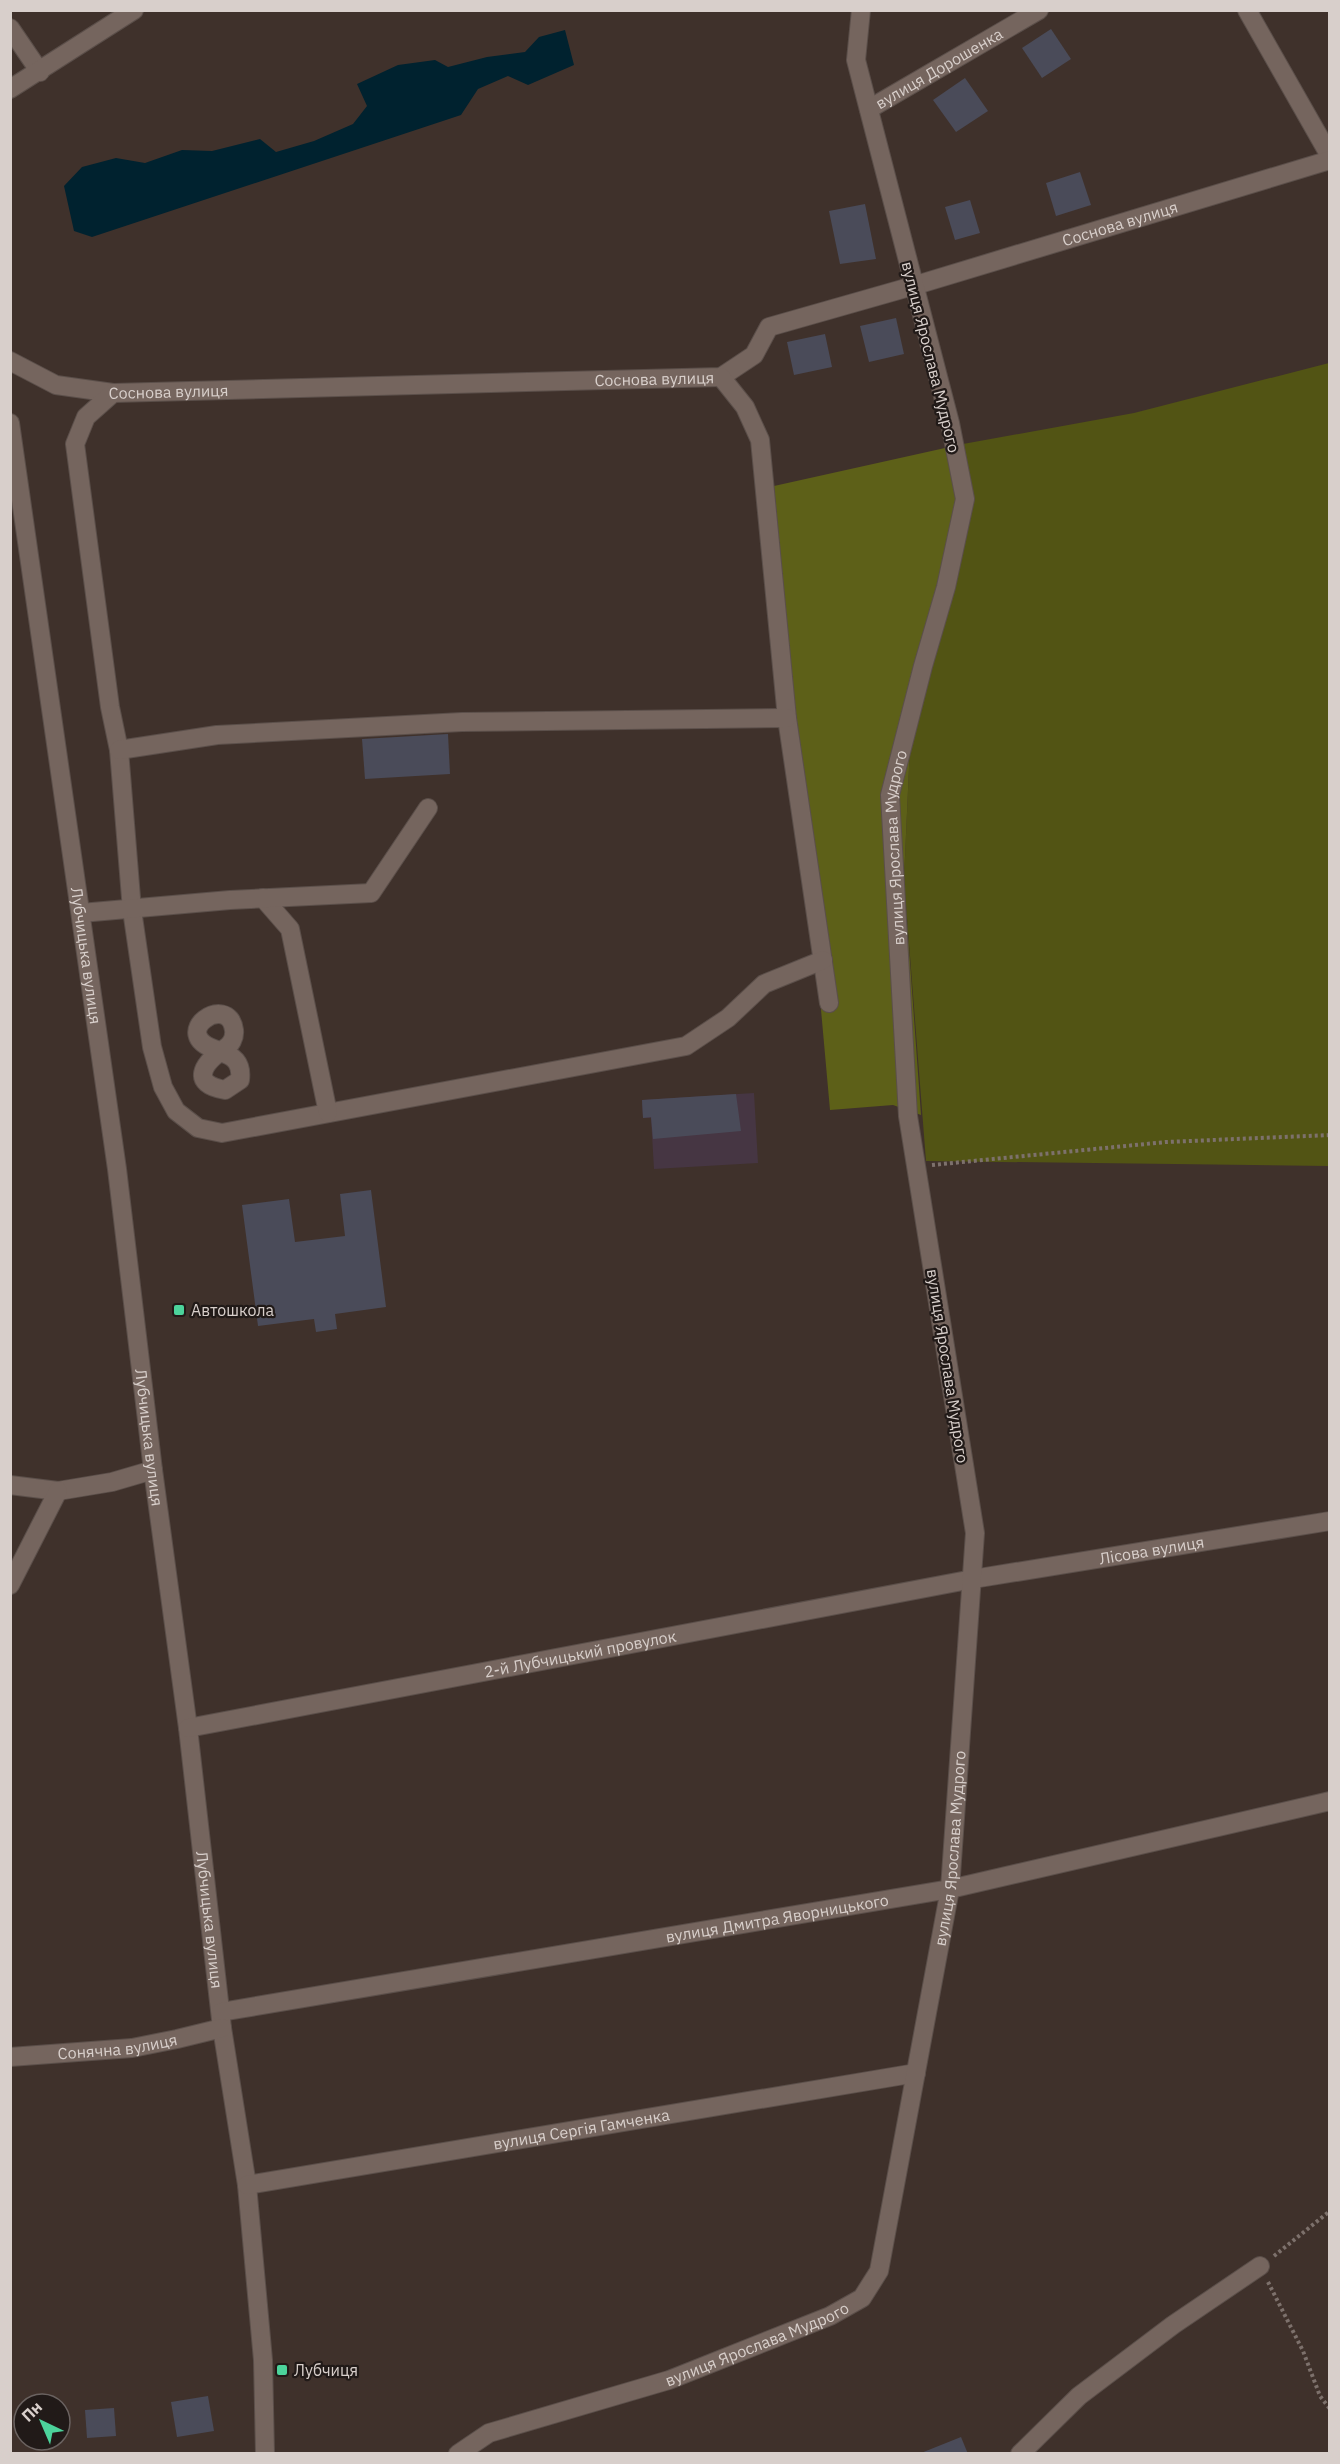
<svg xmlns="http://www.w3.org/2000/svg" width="1340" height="2464" font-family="'IBM Plex Sans',sans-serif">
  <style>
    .industrial { fill: #463643 }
    .green { fill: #525414 }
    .forest { fill: #5d6018 }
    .water { fill: #00222f }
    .building { fill: #4a4b59 }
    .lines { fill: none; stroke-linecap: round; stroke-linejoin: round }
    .minor-casing { stroke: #5b4f4a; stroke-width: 20 }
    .path { stroke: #7d716c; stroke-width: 4; stroke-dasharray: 3 3; stroke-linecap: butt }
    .minor { stroke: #75655e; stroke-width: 18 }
    .poi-dot { fill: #4cd39b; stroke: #211a18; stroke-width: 2 }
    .labels { text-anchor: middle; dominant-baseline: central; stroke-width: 4.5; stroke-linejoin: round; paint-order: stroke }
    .street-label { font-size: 16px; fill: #d8cfcb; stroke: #211a18 }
    .poi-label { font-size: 16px; fill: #d8cfcb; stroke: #211a18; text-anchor: start }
  </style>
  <rect width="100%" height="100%" fill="#3f312b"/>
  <!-- industrial -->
  <polygon class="industrial" points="754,1093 758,1163 654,1169 651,1118 643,1118 642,1100"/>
  <!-- green -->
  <polygon class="green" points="1329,363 1329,1166 926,1161 904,879 911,723 954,562 963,444 1134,413"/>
  <!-- forest -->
  <polygon class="forest" points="963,444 953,598 911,723 904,879 921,1115 893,1105 830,1110 774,486"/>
  <!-- water -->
  <polygon class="water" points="565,30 574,65 528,85 508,76 478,89 461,115 92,237 74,231 64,186 82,167 116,158 145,163 182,150 212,151 260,139 276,152 314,141 353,124 367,106 357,84 398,65 435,60 448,67 487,57 525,52 539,37"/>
  <!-- building -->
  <g class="building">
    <polygon points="1051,29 1071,59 1042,78 1022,48"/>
    <polygon points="965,78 988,111 956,132 933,100"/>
    <polygon points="1080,172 1091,205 1056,216 1046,183"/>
    <polygon points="970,200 980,233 955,240 945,207"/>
    <polygon points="865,204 876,259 840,264 829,211"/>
    <polygon points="896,318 904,354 869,362 860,326"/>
    <polygon points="825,334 832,367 794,375 787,342"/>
    <polygon points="448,734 450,774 365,779 362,739"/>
    <polygon points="736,1094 741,1131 653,1139 651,1117 643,1118 642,1100"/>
    <polygon points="371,1190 386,1307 335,1314 337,1329 316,1332 314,1319 258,1326 242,1205 289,1199 295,1242 345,1236 340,1194"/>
    <polygon points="208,2396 214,2431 177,2437 171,2402"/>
    <polygon points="114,2408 116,2436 87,2438 85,2410"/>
    <polygon points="961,2437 968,2454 921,2454 921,2453"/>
  </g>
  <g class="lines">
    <!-- minor casing -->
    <g class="minor-casing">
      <g id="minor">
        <polyline points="1247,10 1330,156"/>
        <polyline points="10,28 40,72"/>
        <polyline points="10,89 134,10"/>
        <path id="s1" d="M869 109 1039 10"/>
        <path id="s2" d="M10 361 56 385 113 393 721 377 754 355 769 327 913 286 1330 160"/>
        <polyline points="721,377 745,407 760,440 787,718 829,1003"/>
        <polyline points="113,393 86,417 75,444 110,707 119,750 132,910 152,1047 163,1087 176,1111 198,1128 222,1133 686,1046 728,1018 764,984 823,960"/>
        <path id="s3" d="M10 423 117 1169 153 1470 188 1728 222 2028 247 2185 263 2360 265 2454"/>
        <polyline points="119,750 217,735 462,722 787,718"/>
        <polyline points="263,898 290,929 328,1113"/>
        <polyline points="81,913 230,900 371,893 428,808"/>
        <path d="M217 1050C166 1034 229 991 234 1030 235 1038 231 1045 224 1049 202 1064 190 1084 225 1090L240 1080C242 1064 235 1056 220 1052"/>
        <polyline points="10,1485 58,1491 112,1482 153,1470"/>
        <polyline points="10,1585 58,1491"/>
        <path id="s4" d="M188 1728 973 1579 1330 1521"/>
        <path id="s5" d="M221 2012 950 1889 1330 1801"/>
        <path id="s6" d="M10 2057 132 2048 177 2039 222 2028"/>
        <path id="s7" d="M247 2185 916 2073"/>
        <path id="s8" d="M458 2454 489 2433 669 2380 830 2316 862 2298 879 2271 950 1889 975 1533 908 1116 890 795 923 666 946 587 965 499 950 423 856 60 861 10"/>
        <polyline points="1020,2454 1079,2396 1173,2325 1260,2266"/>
      </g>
    </g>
    <!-- path -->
    <g class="path">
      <polyline points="1330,1013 1330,1021"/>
      <polyline points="932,1165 1166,1142 1330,1135"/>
      <polyline points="1274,2256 1330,2211"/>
      <polyline points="1268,2282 1303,2351 1320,2396 1330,2409"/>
    </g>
    <!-- minor -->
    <use href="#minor" class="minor"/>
  </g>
  <!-- markers -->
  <g class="poi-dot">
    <rect x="173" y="1304" width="12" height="12" rx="3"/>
    <rect x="276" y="2364" width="12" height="12" rx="3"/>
  </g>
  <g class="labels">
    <!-- street labels -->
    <g class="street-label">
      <text stroke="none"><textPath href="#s1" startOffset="81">вулиця Дорошенка</textPath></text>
      <text stroke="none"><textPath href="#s2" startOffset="1155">Соснова вулиця</textPath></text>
      <text transform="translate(931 357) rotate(76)">вулиця Ярослава Мудрого</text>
      <text stroke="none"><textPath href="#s2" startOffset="651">Соснова вулиця</textPath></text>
      <text stroke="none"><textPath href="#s2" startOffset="165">Соснова вулиця</textPath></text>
      <text stroke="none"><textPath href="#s8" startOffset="1904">вулиця Ярослава Мудрого</textPath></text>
      <text stroke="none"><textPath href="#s3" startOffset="538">Лубчицька вулиця</textPath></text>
      <text transform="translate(948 1366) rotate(81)">вулиця Ярослава Мудрого</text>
      <text stroke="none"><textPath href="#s3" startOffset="1024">Лубчицька вулиця</textPath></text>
      <text stroke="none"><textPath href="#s4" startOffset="980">Лісова вулиця</textPath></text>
      <text stroke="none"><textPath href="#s4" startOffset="399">2-й Лубчицький провулок</textPath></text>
      <text stroke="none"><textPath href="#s8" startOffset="896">вулиця Ярослава Мудрого</textPath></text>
      <text stroke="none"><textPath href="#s5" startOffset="564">вулиця Дмитра Яворницького</textPath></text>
      <text stroke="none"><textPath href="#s3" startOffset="1510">Лубчицька вулиця</textPath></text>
      <text stroke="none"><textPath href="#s6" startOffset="108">Сонячна вулиця</textPath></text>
      <text stroke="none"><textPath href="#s7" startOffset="339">вулиця Сергія Гамченка</textPath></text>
      <text stroke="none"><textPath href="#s8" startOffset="320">вулиця Ярослава Мудрого</textPath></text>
    </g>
    <!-- poi labels -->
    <g class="poi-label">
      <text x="191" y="1310">Автошкола</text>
      <text x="294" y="2370">Лубчиця</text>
    </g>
  </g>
  <!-- border -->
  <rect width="1340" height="2464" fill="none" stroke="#d8cfcb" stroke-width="24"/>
  <!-- north arrow -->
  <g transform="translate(42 2422) rotate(316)"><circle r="28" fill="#211a18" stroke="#6a6260" stroke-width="1.5"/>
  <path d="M0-4.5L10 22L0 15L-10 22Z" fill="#4cd39b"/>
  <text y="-9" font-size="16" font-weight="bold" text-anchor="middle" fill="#d8cfcb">Пн</text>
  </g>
</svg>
